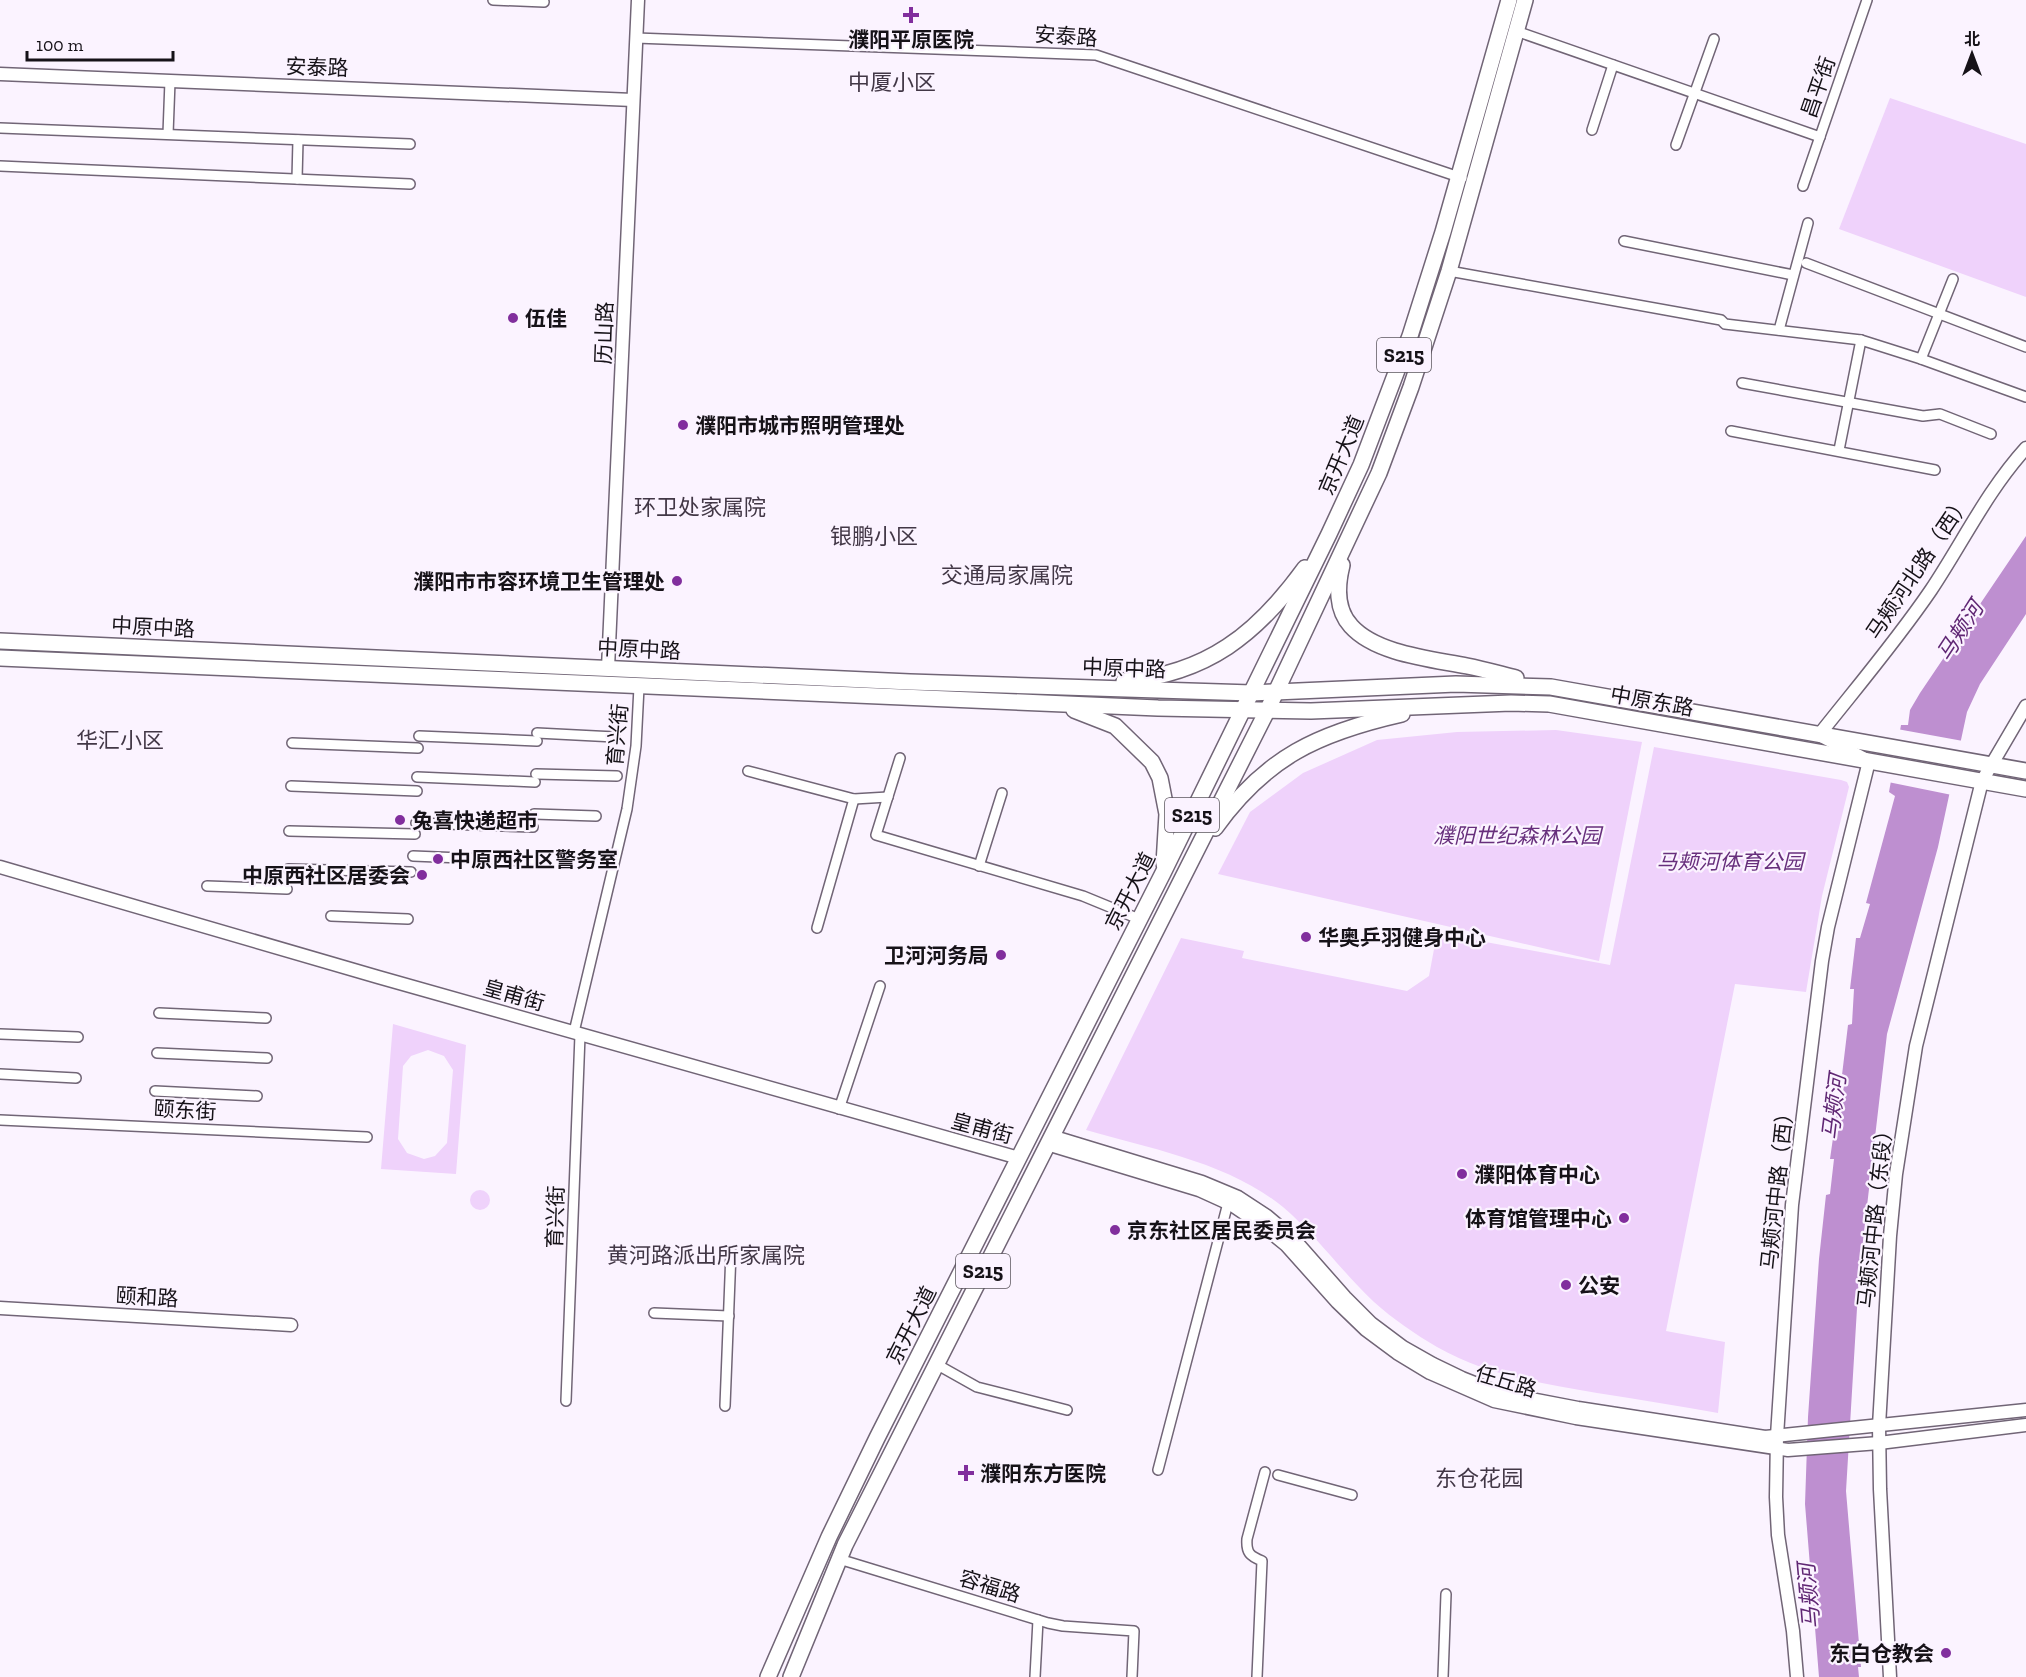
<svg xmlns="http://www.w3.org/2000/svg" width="2026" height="1677" font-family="'Zilla Slab','Noto Sans SC',serif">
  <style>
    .green { fill: #efd2fb; fill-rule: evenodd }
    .water { fill: #be8fd0 }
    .pier { fill: #fbf3ff }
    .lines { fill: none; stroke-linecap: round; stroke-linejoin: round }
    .minor-casing { stroke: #716576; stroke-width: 12 }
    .tertiary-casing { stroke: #716576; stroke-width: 15 }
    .primary-casing { stroke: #716576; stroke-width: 18 }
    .minor { stroke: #fff; stroke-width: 9 }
    .tertiary { stroke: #fff; stroke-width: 12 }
    .primary { stroke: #fff; stroke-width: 15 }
    .poi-dot { fill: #812e9d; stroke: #fbf3ff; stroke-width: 2 }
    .labels { text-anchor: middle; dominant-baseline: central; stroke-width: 4.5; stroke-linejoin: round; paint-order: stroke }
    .shield { fill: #fbf3ff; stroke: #5b565d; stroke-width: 1.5 }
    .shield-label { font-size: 20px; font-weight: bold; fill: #161218 }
    .street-label { font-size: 21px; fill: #161218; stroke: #fbf3ff }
    .poi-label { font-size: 21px; font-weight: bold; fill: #161218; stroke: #fbf3ff; text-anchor: start }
    .park-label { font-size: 21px; font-style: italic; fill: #672f7c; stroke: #fbf3ff }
    .neighbourhood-label { font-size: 22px; fill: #423746; stroke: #fbf3ff }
    .water-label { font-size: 22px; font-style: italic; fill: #602774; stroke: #fbf3ff }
  </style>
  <rect width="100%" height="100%" fill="#fbf3ff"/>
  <!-- green -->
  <g class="green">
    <polygon points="1890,98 2026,144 2026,297 1839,229"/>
    <polygon points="1556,730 1642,742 1599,961 1218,874 1250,812 1303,773 1377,740 1457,732"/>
    <path d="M1654 747 1841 780 1847 782 1849 787 1822 896 1806 992 1735 984 1666 1331 1725 1342 1718 1413C1678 1406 1638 1399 1597 1393 1541 1383 1488 1376 1437 1347 1415 1334 1393 1319 1374 1302 1342 1272 1317 1236 1283 1207 1229 1163 1152 1149 1086 1130L1181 938 1244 951 1242 958 1407 991 1429 976 1437 933 1610 965Z"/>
    <path d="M393 1024 466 1045 456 1174 381 1169ZM428 1050 444 1056 453 1070 447 1143 435 1156 424 1159 407 1153 398 1139 403 1066 411 1056Z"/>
    <circle cx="480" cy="1200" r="10"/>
  </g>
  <!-- water -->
  <polygon class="water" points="2026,536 2026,614 1980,684 1967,712 1938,847 1887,1034 1859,1275 1846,1491 1861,1667 1858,1667 1859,1677 1819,1677 1805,1504 1808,1417 1819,1259 1826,1195 1830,1194 1834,1159 1830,1159 1837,1110 1841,1110 1845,1075 1842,1075 1848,1025 1852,1024 1854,989 1850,989 1856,938 1860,938 1870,904 1866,903 1895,796 1889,792 1901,725 1908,725 1910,710 1920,693"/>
  <!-- pier -->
  <polygon class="pier" points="1897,729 1963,741 1952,795 1888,782"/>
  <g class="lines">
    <!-- minor casing -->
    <g class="minor-casing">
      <g id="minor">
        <polyline points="493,0 544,2"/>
        <polyline points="1516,31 1820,137"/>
        <polyline points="636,38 1096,55 1462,178"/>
        <polyline points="0,128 410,144"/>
        <polyline points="1592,130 1613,65"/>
        <polyline points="168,134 170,81"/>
        <polyline points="1676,145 1714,39"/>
        <polyline points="0,166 410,184"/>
        <polyline points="297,179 298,140"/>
        <polyline points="1803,186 1867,0"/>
        <polyline points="1624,241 1793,275"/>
        <polyline points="1806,263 2026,347"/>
        <polyline points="1449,271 1721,320 1725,324 1861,340 1921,359 2026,397"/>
        <polyline points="1779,330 1808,223"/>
        <polyline points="1921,359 1953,279"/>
        <polyline points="1742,383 1923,416 1940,414 1991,434"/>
        <polyline points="1731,431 1935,470"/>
        <polyline points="1839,450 1861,340"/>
        <polyline points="537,733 615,737"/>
        <polyline points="419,736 537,741"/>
        <polyline points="292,743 418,748"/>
        <polyline points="900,758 876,835 1083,896 1139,919"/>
        <polyline points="748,771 854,799 888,797"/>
        <polyline points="536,774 617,776"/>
        <polyline points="417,777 535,782"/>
        <polyline points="291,786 417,791"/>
        <polyline points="534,814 596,816"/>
        <polyline points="416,823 533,827"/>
        <polyline points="289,831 415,834"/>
        <polyline points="413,856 532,861"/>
        <polyline points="979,866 1002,793"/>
        <polyline points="288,869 411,872"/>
        <polyline points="207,886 287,889"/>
        <polyline points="331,916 408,919"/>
        <polyline points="817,928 854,799"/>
        <polyline points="159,1013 266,1018"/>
        <polyline points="574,1032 627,809 636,746 639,687"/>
        <polyline points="0,1034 78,1037"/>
        <polyline points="157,1053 267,1058"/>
        <polyline points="0,1074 76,1078"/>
        <polyline points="155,1091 257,1096"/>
        <polyline points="839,1109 880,986"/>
        <polyline points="0,1120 367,1137"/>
        <polyline points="654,1313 729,1316"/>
        <polyline points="936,1364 977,1387 1067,1410"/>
        <polyline points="566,1401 580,1035"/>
        <polyline points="725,1406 731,1252"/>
        <polyline points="1158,1470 1228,1203"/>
        <polyline points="1278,1475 1352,1495"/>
        <polyline points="839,1559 1048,1623 1063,1626 1134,1631 1132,1677"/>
        <polyline points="1035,1677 1038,1620"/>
        <path d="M1257 1677 1262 1561C1250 1556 1246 1553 1247 1539L1265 1472"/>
        <polyline points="1443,1677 1446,1594"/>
      </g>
    </g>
    <!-- tertiary casing -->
    <g class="tertiary-casing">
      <g id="tertiary">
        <polyline points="0,74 633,100"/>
        <polyline points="608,668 638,0"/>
        <polyline points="0,867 378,977 1019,1158"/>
        <polyline points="1051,1136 1202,1182 1238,1197 1267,1216 1293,1238 1345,1297 1371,1323 1403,1347 1433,1364 1462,1378 1500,1393 1578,1408 1765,1437 2026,1410"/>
        <polyline points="1047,1144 1199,1190 1232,1205 1260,1224 1286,1245 1337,1302 1366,1330 1397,1353 1430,1373 1494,1401 1576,1418 1788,1450 1879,1443 2026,1425"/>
        <polyline points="0,1308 291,1325"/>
        <path d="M1797 1677 1793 1631 1778 1535 1776 1497 1777 1436 1792 1205 1822 961 1828 927 1869 761 1819 735C1857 687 1897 640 1931 590 1963 542 1987 491 2026 448"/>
        <polyline points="1890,1677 1880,1489 1879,1426 1890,1236 1896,1174 1916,1046 1982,781 2026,706"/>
      </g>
    </g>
    <!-- primary casing -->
    <g class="primary-casing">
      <g id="primary">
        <path d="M1342 565C1337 585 1336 610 1351 626 1376 654 1432 659 1467 666 1483 669 1500 674 1516 678"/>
        <polyline points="0,641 910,682 1252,693 1456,684 1551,687 2026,771"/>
        <polyline points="0,658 1158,708 1311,711 1511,703 1549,704 2026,789"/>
        <path d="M1124 681C1207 674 1257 634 1305 568"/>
        <polyline points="1074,710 1115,726 1152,762 1160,778 1167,814 1164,864"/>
        <path d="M1215 828C1266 757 1318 733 1402 714"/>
        <polyline points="768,1677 829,1537 877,1438 1163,873 1329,534 1361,465 1410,336 1443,232 1509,0"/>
        <polyline points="791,1677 845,1545 1267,711 1379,473 1411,387 1449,271 1525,0"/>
      </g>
    </g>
    <!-- minor -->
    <use href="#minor" class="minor"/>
    <!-- tertiary -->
    <use href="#tertiary" class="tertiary"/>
    <!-- primary -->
    <use href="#primary" class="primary"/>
  </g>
  <!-- markers -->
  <g class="poi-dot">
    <path d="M908 6h6v6h6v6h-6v6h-6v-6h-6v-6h6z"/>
    <circle cx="513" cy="318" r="6"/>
    <circle cx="683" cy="425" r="6"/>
    <circle cx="677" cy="581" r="6"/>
    <circle cx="400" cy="820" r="6"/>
    <circle cx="438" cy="859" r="6"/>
    <circle cx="422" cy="875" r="6"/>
    <circle cx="1306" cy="937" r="6"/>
    <circle cx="1001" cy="955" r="6"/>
    <circle cx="1462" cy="1174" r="6"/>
    <circle cx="1624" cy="1218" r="6"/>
    <circle cx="1115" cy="1230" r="6"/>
    <circle cx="1566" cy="1285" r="6"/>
    <path d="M963 1464h6v6h6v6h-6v6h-6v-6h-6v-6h6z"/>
    <circle cx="1946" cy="1653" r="6"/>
  </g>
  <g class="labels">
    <!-- shield labels -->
    <g class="shield">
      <rect x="1377" y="338" width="54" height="34" rx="4.5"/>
      <rect x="1165" y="798" width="54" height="34" rx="4.5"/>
      <rect x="956" y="1254" width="54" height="34" rx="4.5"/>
    </g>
    <g class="shield-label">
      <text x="1404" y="355">S215</text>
      <text x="1192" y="815">S215</text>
      <text x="983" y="1271">S215</text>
    </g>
    <!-- street labels -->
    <g class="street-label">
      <text transform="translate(1066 36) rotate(4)">安泰路</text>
      <text transform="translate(317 67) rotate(2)">安泰路</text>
      <text transform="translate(1818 87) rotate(-71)">昌平街</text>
      <text transform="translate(604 333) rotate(-88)">历山路</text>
      <text transform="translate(1341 455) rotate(-67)">京开大道</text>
      <text transform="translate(1918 567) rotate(-56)">马颊河北路（西）</text>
      <text transform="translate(153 627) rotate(3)">中原中路</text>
      <text transform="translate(639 649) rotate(3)">中原中路</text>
      <text transform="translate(1124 668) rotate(2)">中原中路</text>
      <text transform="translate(1652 701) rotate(10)">中原东路</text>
      <text transform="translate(617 735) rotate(-85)">育兴街</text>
      <text transform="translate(1130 891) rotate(-63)">京开大道</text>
      <text transform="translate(514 995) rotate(16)">皇甫街</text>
      <text transform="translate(185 1110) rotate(3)">颐东街</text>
      <text transform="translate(982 1128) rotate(15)">皇甫街</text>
      <text transform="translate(1777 1186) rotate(-84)">马颊河中路（西）</text>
      <text transform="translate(1875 1214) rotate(-84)">马颊河中路（东段）</text>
      <text transform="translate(555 1217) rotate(-88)">育兴街</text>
      <text transform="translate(147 1297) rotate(3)">颐和路</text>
      <text transform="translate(911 1325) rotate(-63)">京开大道</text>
      <text transform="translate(1506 1381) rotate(17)">任丘路</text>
      <text transform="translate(990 1586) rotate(17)">容福路</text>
    </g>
    <!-- poi labels -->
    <g class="poi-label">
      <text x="911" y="39" text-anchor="middle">濮阳平原医院</text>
      <text x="525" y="318">伍佳</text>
      <text x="695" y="425">濮阳市城市照明管理处</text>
      <text x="665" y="581" text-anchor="end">濮阳市市容环境卫生管理处</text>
      <text x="412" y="820">兔喜快递超市</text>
      <text x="450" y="859">中原西社区警务室</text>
      <text x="410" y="875" text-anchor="end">中原西社区居委会</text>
      <text x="1318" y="937">华奥乒羽健身中心</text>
      <text x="989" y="955" text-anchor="end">卫河河务局</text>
      <text x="1474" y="1174">濮阳体育中心</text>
      <text x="1612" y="1218" text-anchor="end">体育馆管理中心</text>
      <text x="1127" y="1230">京东社区居民委员会</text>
      <text x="1578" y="1285">公安</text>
      <text x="980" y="1473">濮阳东方医院</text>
      <text x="1934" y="1653" text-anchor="end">东白仓教会</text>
    </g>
    <!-- park labels -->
    <g class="park-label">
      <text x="1517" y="835">濮阳世纪森林公园</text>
      <text x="1730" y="861">马颊河体育公园</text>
    </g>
    <!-- neighbourhood labels -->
    <g class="neighbourhood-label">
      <text x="892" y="82">中厦小区</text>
      <text x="700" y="507">环卫处家属院</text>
      <text x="874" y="536">银鹏小区</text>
      <text x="1007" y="575">交通局家属院</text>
      <text x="120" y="740">华汇小区</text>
      <text x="706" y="1255">黄河路派出所家属院</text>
      <text x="1479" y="1478">东仓花园</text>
    </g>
    <!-- water labels -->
    <g class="water-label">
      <text transform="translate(1960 631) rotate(-57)">马颊河</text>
      <text transform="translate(1834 1107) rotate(-83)">马颊河</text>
      <text transform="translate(1809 1596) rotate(-95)">马颊河</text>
    </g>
  </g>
  <!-- north arrow -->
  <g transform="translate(1972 54)" stroke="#fbf3ff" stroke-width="4.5" paint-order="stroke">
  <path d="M0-4.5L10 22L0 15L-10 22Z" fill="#161218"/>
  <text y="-9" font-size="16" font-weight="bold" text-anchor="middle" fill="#161218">北</text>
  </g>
  <!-- scale -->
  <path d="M27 51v9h146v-9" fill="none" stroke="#161218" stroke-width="3"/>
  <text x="36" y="51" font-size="18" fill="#161218" stroke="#fbf3ff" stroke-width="4.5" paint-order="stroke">100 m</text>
</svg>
